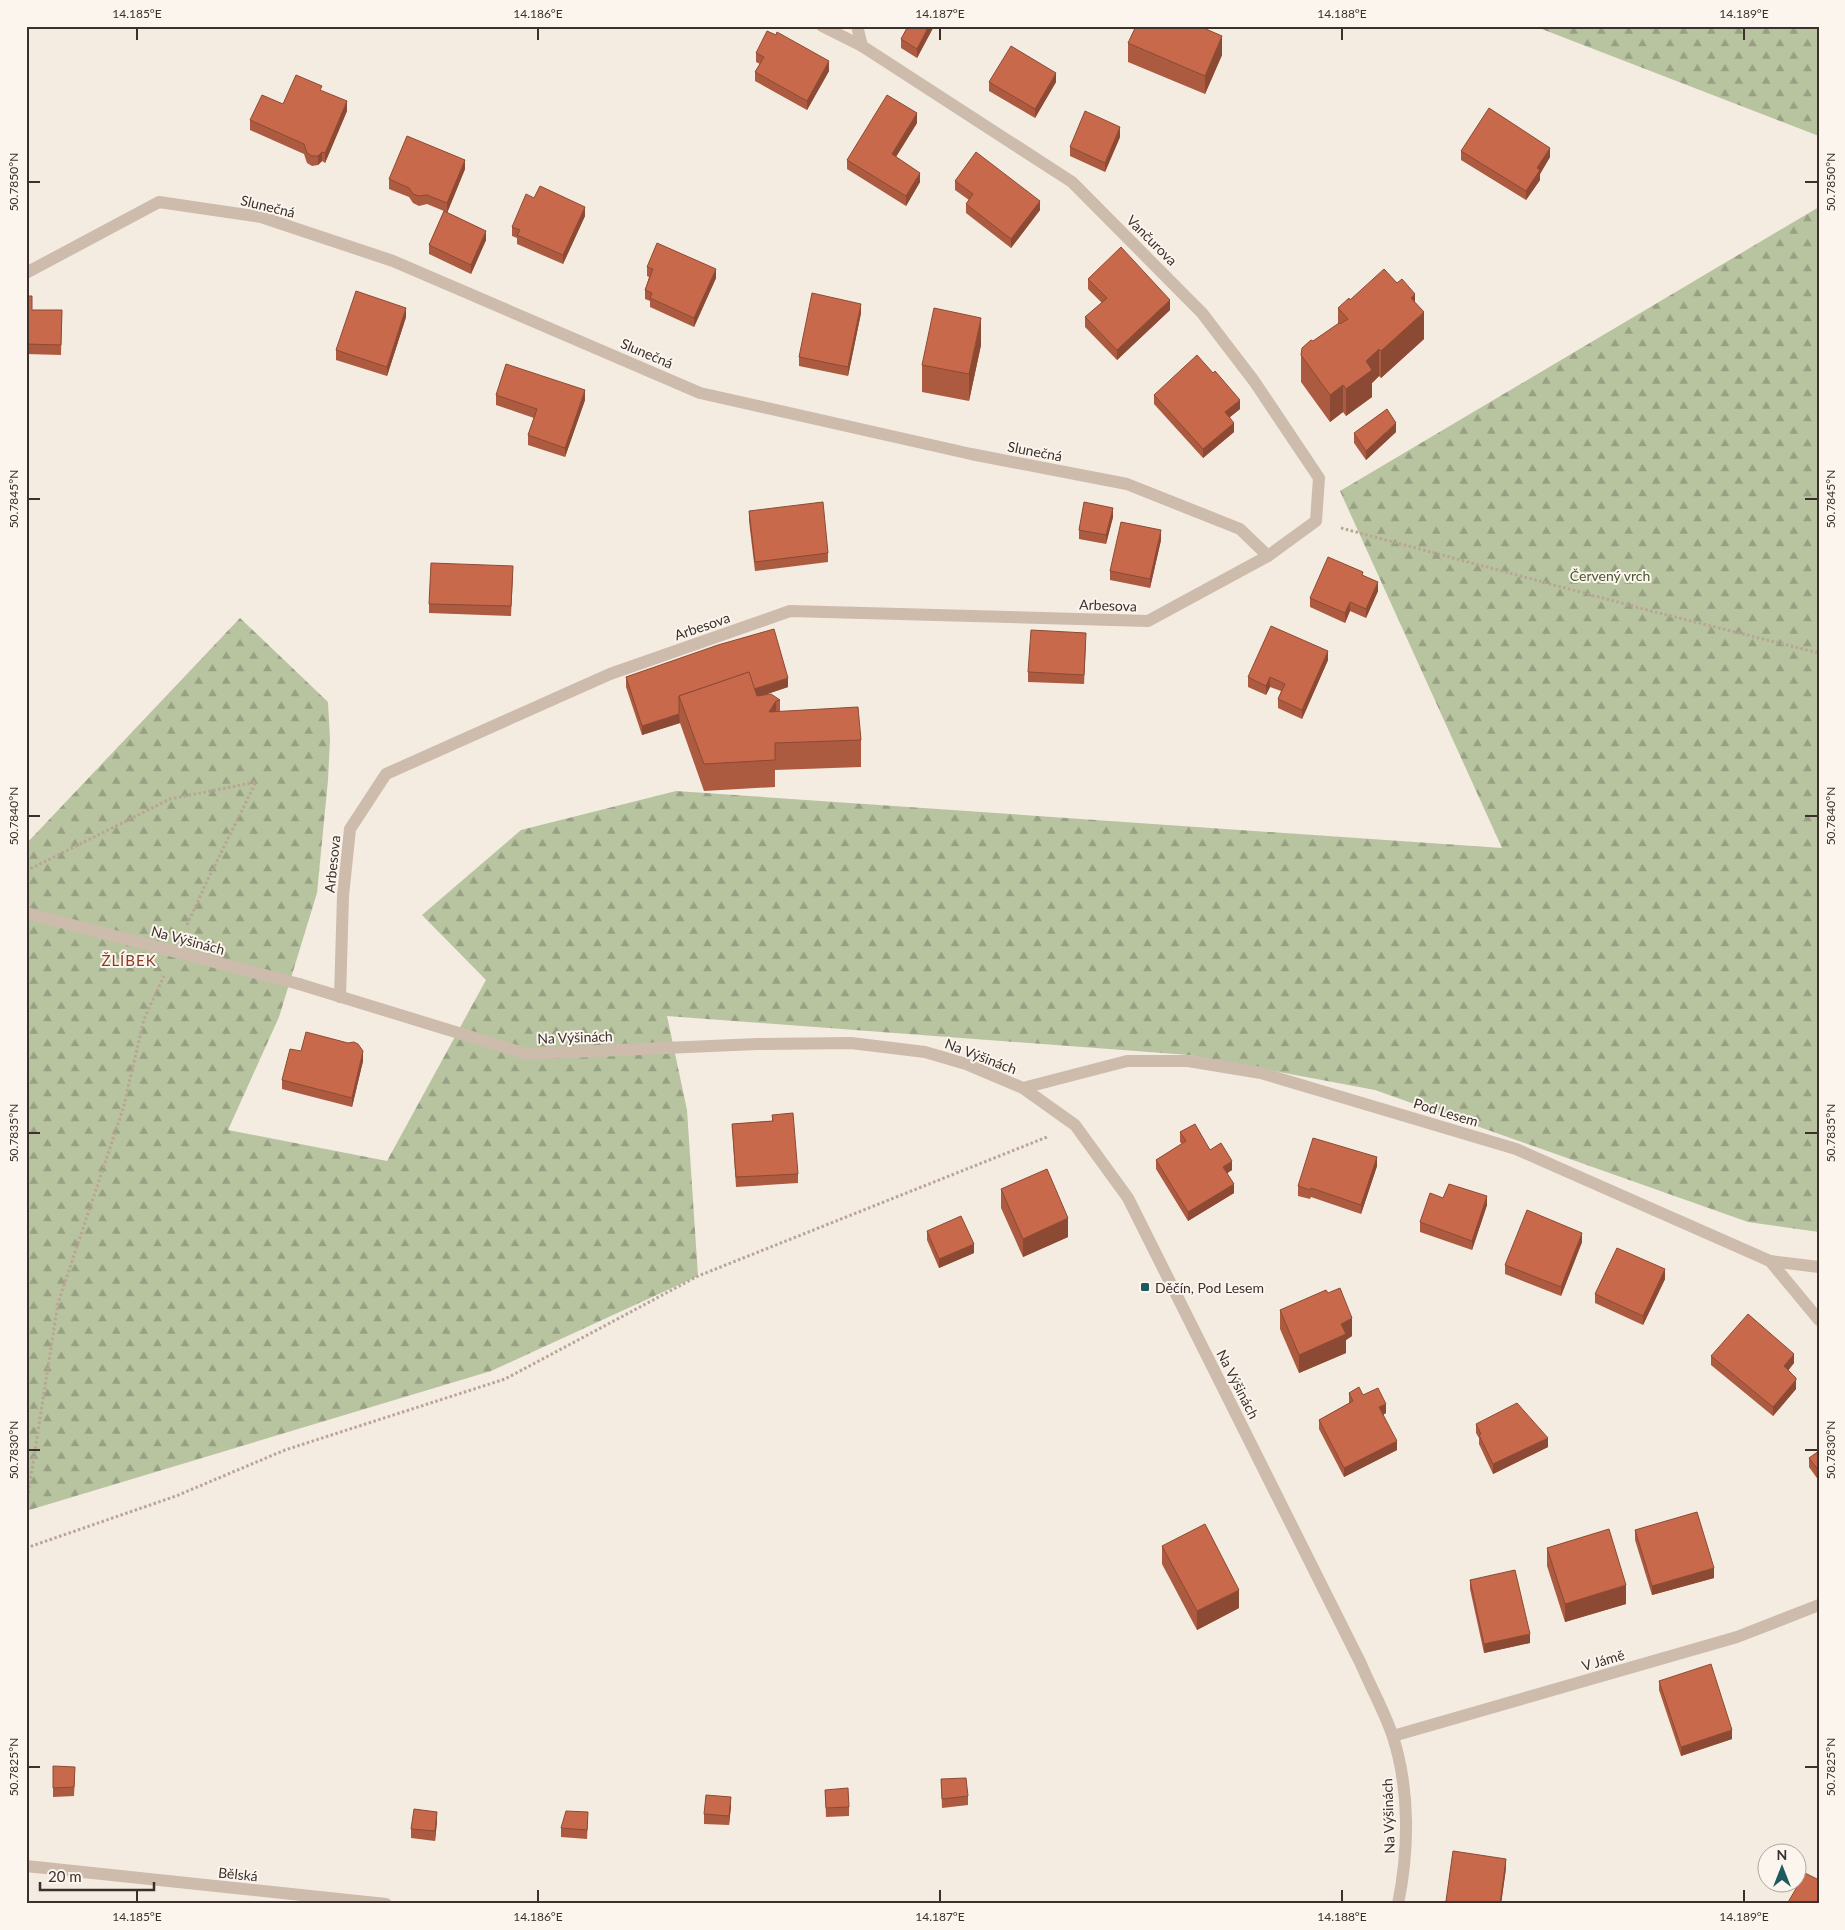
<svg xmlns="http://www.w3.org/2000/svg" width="1845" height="1930" font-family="Lato,sans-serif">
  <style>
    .forest { fill: url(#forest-firs) }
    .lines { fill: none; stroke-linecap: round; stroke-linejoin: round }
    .path { stroke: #b9a596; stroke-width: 3; stroke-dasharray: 2.5 2.5; stroke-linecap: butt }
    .service { stroke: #cdbbac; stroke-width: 12 }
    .minor { stroke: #cdbbac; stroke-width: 12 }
    .minor-bridge { stroke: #cdbbac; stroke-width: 12 }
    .wall { fill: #ac5a40 }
    .shaded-wall { fill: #8c4a34 }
    .building { fill: #c8694b; stroke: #8c4a34 }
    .ticks { fill: none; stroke: #3b302b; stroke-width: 2 }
    .poi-dot { fill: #1f5a5e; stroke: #fbf5ee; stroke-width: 2 }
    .labels { text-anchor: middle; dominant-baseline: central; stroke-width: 4; stroke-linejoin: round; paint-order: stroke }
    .street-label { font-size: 14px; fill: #3b302b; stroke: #fbf5ee }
    .park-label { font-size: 14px; fill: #4a5a2e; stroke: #fbf5ee }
    .poi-label { font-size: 14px; fill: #3b302b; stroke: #fbf5ee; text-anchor: start }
    .neighbourhood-label { font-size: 15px; letter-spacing: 1px; fill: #8c3b22; stroke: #fbf5ee }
    .neatline { fill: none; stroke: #3b302b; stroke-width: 2 }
    .ticks-label { font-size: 12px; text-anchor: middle; fill: #3b302b }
  </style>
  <defs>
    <pattern id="forest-firs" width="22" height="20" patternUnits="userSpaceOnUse" patternTransform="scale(1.25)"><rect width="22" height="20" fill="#b8c4a0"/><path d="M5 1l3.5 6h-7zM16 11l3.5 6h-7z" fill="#97a083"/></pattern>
  </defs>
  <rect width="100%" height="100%" fill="#f4ebe1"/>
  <!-- forest -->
  <g class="forest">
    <polygon points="1534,26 1819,26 1819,136"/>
    <polygon points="1819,207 1819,1232 1748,1222 1375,1090 1189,1055 667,1016 687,1110 698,1276 491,1371 26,1511 26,844 240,618 328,702 330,739 328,780 317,893 279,1017 228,1130 387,1161 486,980 422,915 521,830 676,791 1502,848 1340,491"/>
  </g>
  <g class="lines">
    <!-- path -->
    <g class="path">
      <polyline points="1341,528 1655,612 1819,653"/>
      <polyline points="26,871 170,799 256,782 209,877 186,927"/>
      <polyline points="26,1508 58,1303 123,1109 144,1019 164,976"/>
      <polyline points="26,1548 176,1496 285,1450 505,1379 698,1276 1047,1137"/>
    </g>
    <!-- service -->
    <polyline class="service" points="857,26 862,46"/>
    <!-- minor -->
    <g class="minor">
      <polyline points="26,273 159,202 261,217 393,261 700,393 971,454 1127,484 1240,529 1268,556"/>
      <path d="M299 984 527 1054 757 1044 851 1043 925 1052 966 1064 1023 1088 1075 1125 1128 1198 1361 1664C1371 1688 1385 1712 1393 1737 1410 1790 1409 1850 1398 1904"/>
      <polyline points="340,997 343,896 350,829 386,774 610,674 790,611 1148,621 1268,556 1316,521 1319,478 1254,381 1202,313 1072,182 862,46 822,26"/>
      <polyline points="1023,1088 1127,1061 1188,1061 1261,1073 1516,1149 1770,1261 1819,1320"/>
      <polyline points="1770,1261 1819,1267"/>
      <polyline points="1393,1736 1737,1637 1819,1605"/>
      <polyline points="26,1866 386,1904"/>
    </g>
    <!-- minor-bridge -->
    <polyline class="minor-bridge" points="26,913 299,984"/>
  </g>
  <!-- wall -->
  <g class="wall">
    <polygon points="933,26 933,28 917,58 901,48 901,39"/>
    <polygon points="1204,26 1204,29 1222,55 1205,94 1128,62 1128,43"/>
    <polygon points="756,53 829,71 807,110 755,81 755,72 760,64 756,62"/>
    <polygon points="989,82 1056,82 1035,118 989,91"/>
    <polygon points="322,91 347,111 325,163 322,161 318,165 312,166 307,163 304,154 250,130 250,120 283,104"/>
    <polygon points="917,123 896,157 920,182 906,206 847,169 847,160"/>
    <polygon points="1120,137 1105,172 1070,156 1070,147"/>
    <polygon points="1461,151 1550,157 1540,174 1540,180 1526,200 1461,160"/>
    <polygon points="465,169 447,213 486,240 471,274 429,254 429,245 444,211 427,204 419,206 413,203 409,197 389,189 389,179"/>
    <polygon points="955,181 1040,210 1011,248 966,213 966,204 969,200 955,190"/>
    <polygon points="534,198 585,216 563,264 517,244 517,238 512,236 512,227"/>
    <polygon points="647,267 716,278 694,327 650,307 650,301 645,299 645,290 649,277 647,276"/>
    <polygon points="1088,279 1170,310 1117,360 1085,327 1085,317 1102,303 1088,289"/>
    <polygon points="26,296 32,310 62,310 61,355 26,354"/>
    <polygon points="1350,300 1415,302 1424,339 1381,378 1379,376 1372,383 1372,397 1346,416 1343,412 1330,422 1301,382 1301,355 1313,341 1338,324 1338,308"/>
    <polygon points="861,313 848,376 799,366 799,357"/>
    <polygon points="406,317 387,376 336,360 336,350"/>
    <polygon points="981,345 969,401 922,392 922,365"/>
    <polygon points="496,395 585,400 565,457 528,445 528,435 534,418 496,405"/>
    <polygon points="1154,395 1240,409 1230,417 1234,432 1203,458 1154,404"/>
    <polygon points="1396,432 1366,460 1354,443 1354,433"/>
    <polygon points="749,511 828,553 828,562 755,571 749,521"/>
    <polygon points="1113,517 1106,544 1079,539 1079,530"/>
    <polygon points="1161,540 1150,588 1110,580 1110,571"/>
    <polygon points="513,575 511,616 429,613 429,604"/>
    <polygon points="1363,575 1378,591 1366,618 1350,611 1345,623 1310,607 1310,598"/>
    <polygon points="1086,642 1084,684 1028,682 1028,672"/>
    <polygon points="1328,660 1302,719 1278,708 1278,699 1281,691 1270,687 1266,695 1248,687 1248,677"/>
    <polygon points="626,677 788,687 762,696 780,700 780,712 861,740 861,767 775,770 775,787 704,791 680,723 642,735 626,687"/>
    <polygon points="301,1051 363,1061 352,1107 282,1089 282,1080"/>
    <polygon points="772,1115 798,1174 798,1183 736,1187 732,1124 772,1121"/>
    <polygon points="1180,1132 1210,1150 1232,1170 1227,1173 1234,1193 1188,1221 1156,1169 1156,1160 1182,1144 1180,1142"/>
    <polygon points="1377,1166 1361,1214 1311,1197 1310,1199 1298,1196 1298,1186"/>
    <polygon points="1001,1189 1068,1237 1023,1257 1001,1208"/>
    <polygon points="1443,1198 1487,1205 1472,1250 1420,1232 1420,1222"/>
    <polygon points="927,1231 974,1253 939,1268 927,1240"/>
    <polygon points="1582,1242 1561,1296 1505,1274 1505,1265"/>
    <polygon points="1665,1279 1643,1325 1595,1303 1595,1294"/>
    <polygon points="1280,1310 1352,1336 1346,1340 1346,1353 1299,1373 1280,1329"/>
    <polygon points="1711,1356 1794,1363 1788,1370 1796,1388 1796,1389 1773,1416 1711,1365"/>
    <polygon points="1349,1393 1363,1395 1386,1413 1383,1415 1397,1450 1344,1477 1319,1429 1319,1420 1349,1403"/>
    <polygon points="1476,1424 1548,1447 1493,1474 1479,1444 1479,1438 1476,1433"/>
    <polygon points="1819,1451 1819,1481 1809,1467 1809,1458"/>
    <polygon points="1635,1530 1714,1578 1652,1595 1635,1540"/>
    <polygon points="1162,1546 1239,1608 1197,1630 1162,1564"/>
    <polygon points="1547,1548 1626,1604 1565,1622 1547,1566"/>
    <polygon points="1470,1580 1530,1643 1484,1653 1470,1589"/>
    <polygon points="1819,1676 1819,1688 1818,1688 1818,1679"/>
    <polygon points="1659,1681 1732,1739 1681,1756 1659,1690"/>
    <polygon points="53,1766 75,1776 74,1796 53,1797"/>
    <polygon points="941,1779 968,1796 968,1805 942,1808"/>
    <polygon points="825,1790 849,1807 849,1816 826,1817"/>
    <polygon points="731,1806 729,1825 704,1824 704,1814"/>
    <polygon points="437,1821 435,1841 411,1838 411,1829"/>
    <polygon points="588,1821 587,1839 561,1837 561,1828"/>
    <polygon points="1506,1868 1501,1904 1446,1904 1446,1901"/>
  </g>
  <!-- shaded-wall -->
  <g class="shaded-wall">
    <polygon points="929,26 933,26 933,28 917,58 917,49"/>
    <polygon points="1222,36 1222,55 1205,94 1205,76"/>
    <polygon points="829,61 829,71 807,110 807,101"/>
    <polygon points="1056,73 1056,82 1035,118 1035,109"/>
    <polygon points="347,101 347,111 325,163 325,153"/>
    <polygon points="917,113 917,123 892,163 892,154"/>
    <polygon points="1120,127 1120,137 1105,172 1105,163"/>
    <polygon points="1550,148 1550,157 1540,174 1540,180 1526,200 1526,191 1537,168"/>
    <polygon points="322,152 322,161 318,165 318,156"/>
    <polygon points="465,160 465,169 447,213 447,203"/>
    <polygon points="920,173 920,182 906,206 906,196"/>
    <polygon points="1040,201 1040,210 1011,248 1011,239"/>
    <polygon points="585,207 585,216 563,264 563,255"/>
    <polygon points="486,231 486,240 471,274 471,265"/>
    <polygon points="716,269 716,278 694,327 694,318"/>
    <polygon points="1415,294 1415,320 1424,312 1424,339 1381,378 1381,351 1411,298"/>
    <polygon points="1170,300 1170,310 1117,360 1117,350"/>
    <polygon points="861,304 861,313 848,376 848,367"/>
    <polygon points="406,308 406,317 387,376 387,367"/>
    <polygon points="981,318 981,345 969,401 969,374"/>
    <polygon points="1379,349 1379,376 1372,383 1372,397 1346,416 1346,389 1366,361"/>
    <polygon points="1343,385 1343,412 1330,422 1330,395"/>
    <polygon points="585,390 585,400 565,457 565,448"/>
    <polygon points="1240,400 1240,409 1225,421 1225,412"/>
    <polygon points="1234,423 1234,432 1203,458 1203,449"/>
    <polygon points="1396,423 1396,432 1366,460 1366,451"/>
    <polygon points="1113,508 1113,517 1106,544 1106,535"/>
    <polygon points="1161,530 1161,540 1150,588 1150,579"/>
    <polygon points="1378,582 1378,591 1366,618 1366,609"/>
    <polygon points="1350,602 1350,611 1345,623 1345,613"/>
    <polygon points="1328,651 1328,660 1302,719 1302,710"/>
    <polygon points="1270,677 1270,687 1266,695 1266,686"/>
    <polygon points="788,678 788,687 688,720 685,712"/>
    <polygon points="776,701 776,728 769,712"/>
    <polygon points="679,714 680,723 642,735 642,726"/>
    <polygon points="363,1051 363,1061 352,1107 352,1098"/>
    <polygon points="1377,1157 1377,1166 1361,1214 1361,1205"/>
    <polygon points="1232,1161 1232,1170 1223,1176 1223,1167"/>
    <polygon points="1234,1184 1234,1193 1188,1221 1188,1212"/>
    <polygon points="1487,1196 1487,1205 1472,1250 1472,1241"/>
    <polygon points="1068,1218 1068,1237 1023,1257 1023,1239"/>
    <polygon points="1582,1233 1582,1242 1561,1296 1561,1287"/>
    <polygon points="974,1244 974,1253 939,1268 939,1259"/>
    <polygon points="1665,1269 1665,1279 1643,1325 1643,1316"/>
    <polygon points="1352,1318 1352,1336 1346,1340 1346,1353 1299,1373 1299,1355 1341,1324"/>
    <polygon points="1794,1354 1794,1363 1784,1376 1784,1366"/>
    <polygon points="1796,1378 1796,1389 1773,1416 1773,1407"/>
    <polygon points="1386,1404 1386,1413 1379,1417 1379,1407"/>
    <polygon points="1548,1438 1548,1447 1493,1474 1493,1464"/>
    <polygon points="1397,1441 1397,1450 1344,1477 1344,1468"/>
    <polygon points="1714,1568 1714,1578 1652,1595 1652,1586"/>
    <polygon points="1626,1585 1626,1604 1565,1622 1565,1604"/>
    <polygon points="1239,1590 1239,1608 1197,1630 1197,1611"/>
    <polygon points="1530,1634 1530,1643 1484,1653 1484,1644"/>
    <polygon points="1732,1730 1732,1739 1681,1756 1681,1747"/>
    <polygon points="731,1797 731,1806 729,1825 729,1816"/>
    <polygon points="437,1812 437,1821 435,1841 435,1831"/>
    <polygon points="1506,1859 1506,1868 1501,1904 1500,1904"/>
  </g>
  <!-- building -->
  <g class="building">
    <polygon points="908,26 929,26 917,49 901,39"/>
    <polygon points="1136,26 1199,26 1222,36 1205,76 1128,43"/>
    <polygon points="767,31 776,35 777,32 829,61 807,101 755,72 764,57 756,53"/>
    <polygon points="1011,46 1056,73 1035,109 989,82"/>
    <polygon points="296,75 322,86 320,90 347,101 325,153 322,152 318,156 312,156 307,153 304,144 250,120 262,95 283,104"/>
    <polygon points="887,95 917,113 892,154 920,173 906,196 847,160"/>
    <polygon points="1489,108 1550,148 1537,168 1540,170 1526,191 1461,151"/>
    <polygon points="1085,111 1120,127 1105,163 1070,147"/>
    <polygon points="407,136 465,160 447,203 427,195 419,196 413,194 409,188 389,179"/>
    <polygon points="976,152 1040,201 1011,239 966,204 973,194 955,181"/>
    <polygon points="540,186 585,207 563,255 517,235 520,230 512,227 526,194 534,198"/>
    <polygon points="444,211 486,231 471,265 429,245"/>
    <polygon points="657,243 716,269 694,318 650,298 652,293 645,290 653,269 647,267"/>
    <polygon points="1121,247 1170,300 1117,350 1085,317 1107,298 1088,279"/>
    <polygon points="1384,269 1397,283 1402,279 1415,294 1411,298 1424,312 1381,351 1379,349 1366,361 1372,370 1346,389 1343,385 1330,395 1301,355 1302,348 1311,340 1313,341 1339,323 1340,324 1348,319 1338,308 1349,298 1350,300"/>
    <polygon points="356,291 406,308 387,367 336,350"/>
    <polygon points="812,293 861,304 848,367 799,357"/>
    <polygon points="26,296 32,296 32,310 62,310 61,345 26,344"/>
    <polygon points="934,308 981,318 969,374 922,365"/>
    <polygon points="1197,355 1213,373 1215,371 1240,400 1225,412 1234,423 1203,449 1154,395"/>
    <polygon points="506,364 585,390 565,448 528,435 537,409 496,395"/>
    <polygon points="1387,409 1396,423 1366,451 1354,433"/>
    <polygon points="823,502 828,553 755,562 749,511"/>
    <polygon points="1084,502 1113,508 1106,535 1079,530"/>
    <polygon points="1121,522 1161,530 1150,579 1110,571"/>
    <polygon points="1328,557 1363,572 1362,575 1378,582 1366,609 1350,602 1345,613 1310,598"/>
    <polygon points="431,563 513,566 511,606 429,604"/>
    <polygon points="1271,626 1328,651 1302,710 1278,699 1285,684 1270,677 1266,686 1248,677"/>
    <polygon points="774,629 788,678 754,689 749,672 679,696 679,714 642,726 626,677 718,645"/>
    <polygon points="1031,630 1086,633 1084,675 1028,672"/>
    <polygon points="749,672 757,696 771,694 780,700 776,701 769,712 858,707 861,740 775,743 775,760 704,764 679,696"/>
    <polygon points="306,1032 348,1043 354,1042 358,1044 363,1051 352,1098 282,1080 290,1049 301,1051"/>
    <polygon points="793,1113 798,1174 736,1177 732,1124 773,1121 772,1115"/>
    <polygon points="1195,1124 1210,1150 1221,1143 1232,1161 1223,1167 1234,1184 1188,1212 1156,1160 1186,1141 1180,1132"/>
    <polygon points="1313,1138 1377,1157 1361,1205 1311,1188 1310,1190 1298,1186"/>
    <polygon points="1047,1169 1068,1218 1023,1239 1001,1189"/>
    <polygon points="1449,1184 1487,1196 1472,1241 1420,1222 1430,1193 1443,1198"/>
    <polygon points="1527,1210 1582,1233 1561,1287 1505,1265"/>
    <polygon points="961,1216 974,1244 939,1259 927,1231"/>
    <polygon points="1617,1248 1665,1269 1643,1316 1595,1294"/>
    <polygon points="1340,1288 1352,1318 1341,1324 1346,1334 1299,1355 1280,1310 1326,1290 1328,1293"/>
    <polygon points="1748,1314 1794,1354 1784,1366 1796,1378 1796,1380 1773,1407 1711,1356"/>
    <polygon points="1359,1387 1363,1395 1378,1388 1386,1404 1379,1407 1397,1441 1344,1468 1319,1420 1353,1401 1349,1393"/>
    <polygon points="1517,1403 1548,1438 1493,1464 1479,1435 1481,1434 1476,1424"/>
    <polygon points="1819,1451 1819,1471 1809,1458"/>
    <polygon points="1697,1512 1714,1568 1652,1586 1635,1530"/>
    <polygon points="1205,1524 1239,1590 1197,1611 1162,1546"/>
    <polygon points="1609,1529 1626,1585 1565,1604 1547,1548"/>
    <polygon points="1515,1570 1530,1634 1484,1644 1470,1580"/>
    <polygon points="1711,1664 1732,1730 1681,1747 1659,1681"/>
    <polygon points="53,1766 75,1767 74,1787 53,1788"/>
    <polygon points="966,1778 968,1796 942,1799 941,1779"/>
    <polygon points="848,1788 849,1807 826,1808 825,1790"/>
    <polygon points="706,1795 731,1797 729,1816 704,1814"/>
    <polygon points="414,1809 437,1812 435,1831 411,1829"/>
    <polygon points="566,1811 588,1812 587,1830 561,1828"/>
    <polygon points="1453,1851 1506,1859 1500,1904 1463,1904 1446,1901"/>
    <polygon points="1805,1873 1819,1880 1819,1904 1787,1904"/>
  </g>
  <!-- ticks -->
  <path class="ticks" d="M137 28V40M538 28V40M940 28V40M1342 28V40M1744 28V40M28 182H40M1805 182H1818M28 499H40M1805 499H1818M28 816H40M1805 816H1818M28 1133H40M1805 1133H1818M28 1450H40M1805 1450H1818M28 1767H40M1805 1767H1818M137 1890V1902M538 1890V1902M940 1890V1902M1342 1890V1902M1744 1890V1902"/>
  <!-- markers -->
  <rect class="poi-dot" x="1140" y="1282" width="10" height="10" rx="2.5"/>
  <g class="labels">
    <!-- street labels -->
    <g class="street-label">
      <text transform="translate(268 206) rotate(14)">Slunečná</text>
      <text transform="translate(1152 240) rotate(45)">Vančurova</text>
      <text transform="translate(647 353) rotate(23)">Slunečná</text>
      <text transform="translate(1035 451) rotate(11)">Slunečná</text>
      <text transform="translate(1108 605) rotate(2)">Arbesova</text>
      <text transform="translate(702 626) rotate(-19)">Arbesova</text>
      <text transform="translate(332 864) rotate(-84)">Arbesova</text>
      <text transform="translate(188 940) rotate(15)">Na Výšinách</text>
      <text transform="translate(575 1037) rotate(-2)">Na Výšinách</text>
      <text transform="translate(981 1056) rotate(21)">Na Výšinách</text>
      <text transform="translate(1446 1112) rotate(17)">Pod Lesem</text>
      <text transform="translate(1238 1384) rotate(63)">Na Výšinách</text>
      <text transform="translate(1603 1660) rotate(-16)">V Jámě</text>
      <text transform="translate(1388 1816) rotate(-92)">Na Výšinách</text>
      <text transform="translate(238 1874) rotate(6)">Bělská</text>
    </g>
    <!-- park labels -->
    <g class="park-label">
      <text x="1610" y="575">Červený vrch</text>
    </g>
    <!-- poi labels -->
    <g class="poi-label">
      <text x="1155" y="1287">Děčín, Pod Lesem</text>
    </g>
    <!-- neighbourhood labels -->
    <g class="neighbourhood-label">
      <text x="129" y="960">ŽLÍBEK</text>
    </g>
  </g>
  <!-- border -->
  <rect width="1845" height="1930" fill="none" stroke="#fbf5ee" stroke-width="55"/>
  <!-- north arrow -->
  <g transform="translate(1782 1868)"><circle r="24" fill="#fbf5ee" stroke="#aea6a0"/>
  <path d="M0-4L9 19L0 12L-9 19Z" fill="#1f5a5e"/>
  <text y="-8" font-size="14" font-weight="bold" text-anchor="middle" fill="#3b302b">N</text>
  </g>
  <!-- scale -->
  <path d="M40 1882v8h114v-8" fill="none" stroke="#3b302b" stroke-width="2.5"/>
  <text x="48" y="1882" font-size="15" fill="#3b302b" stroke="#fbf5ee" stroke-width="4" paint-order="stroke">20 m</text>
  <rect x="28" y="28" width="1790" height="1874" class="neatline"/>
  <g class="ticks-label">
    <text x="137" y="18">14.185°E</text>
    <text x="538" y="18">14.186°E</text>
    <text x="940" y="18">14.187°E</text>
    <text x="1342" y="18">14.188°E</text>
    <text x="1744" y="18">14.189°E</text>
    <text transform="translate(14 182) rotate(-90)" y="4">50.7850°N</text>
    <text transform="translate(1831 182) rotate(-90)" y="4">50.7850°N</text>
    <text transform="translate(14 499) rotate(-90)" y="4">50.7845°N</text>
    <text transform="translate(1831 499) rotate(-90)" y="4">50.7845°N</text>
    <text transform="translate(14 816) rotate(-90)" y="4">50.7840°N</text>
    <text transform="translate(1831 816) rotate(-90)" y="4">50.7840°N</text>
    <text transform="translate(14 1133) rotate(-90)" y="4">50.7835°N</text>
    <text transform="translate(1831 1133) rotate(-90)" y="4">50.7835°N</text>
    <text transform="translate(14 1450) rotate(-90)" y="4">50.7830°N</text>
    <text transform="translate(1831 1450) rotate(-90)" y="4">50.7830°N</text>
    <text transform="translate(14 1767) rotate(-90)" y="4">50.7825°N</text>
    <text transform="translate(1831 1767) rotate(-90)" y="4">50.7825°N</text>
    <text x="137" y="1921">14.185°E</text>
    <text x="538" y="1921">14.186°E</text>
    <text x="940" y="1921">14.187°E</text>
    <text x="1342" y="1921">14.188°E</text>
    <text x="1744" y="1921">14.189°E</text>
  </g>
</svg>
